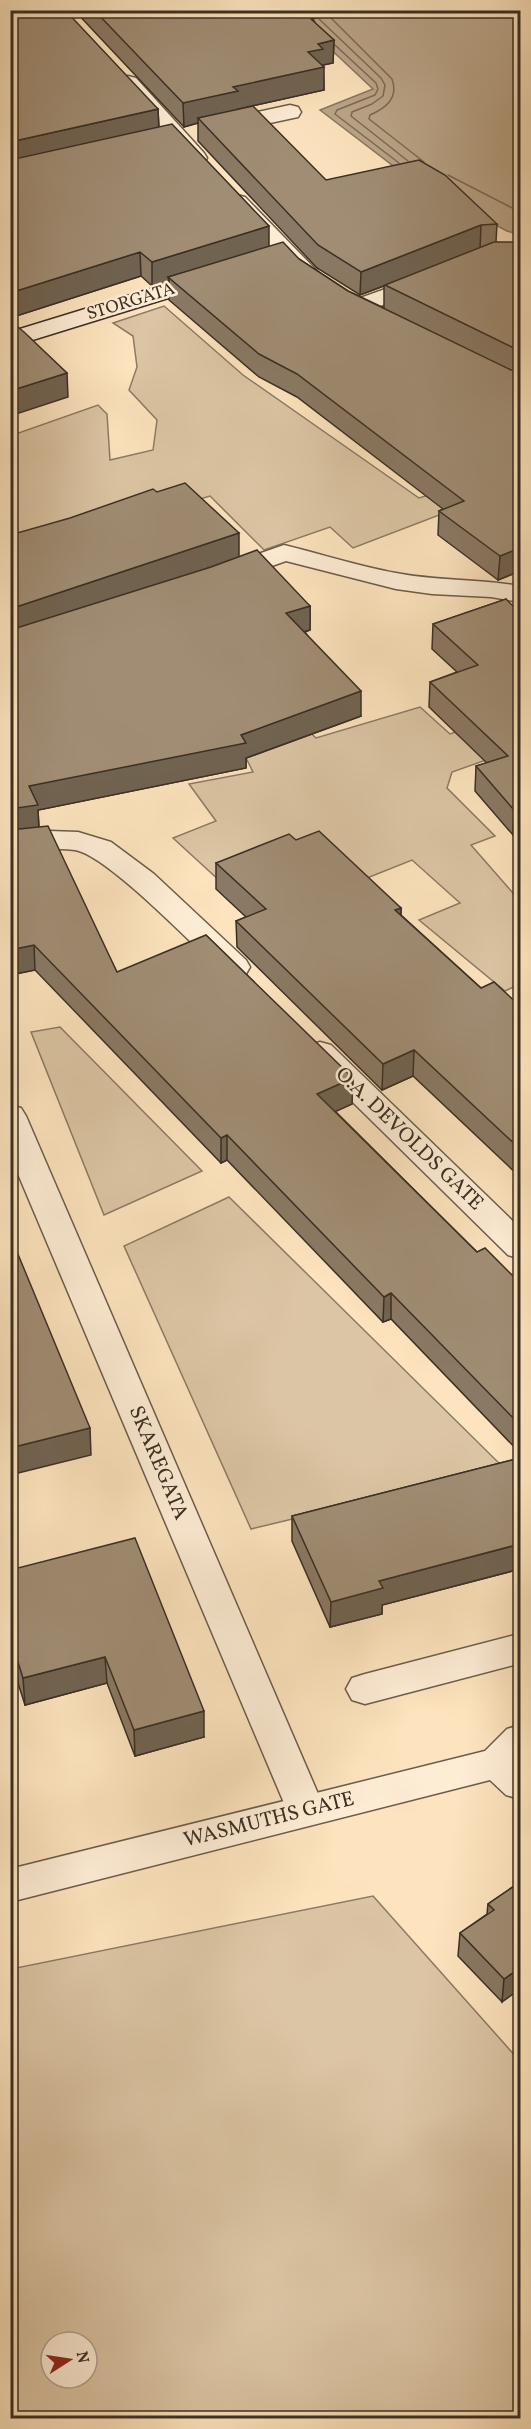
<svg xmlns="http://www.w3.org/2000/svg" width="531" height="2429" font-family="Vollkorn,serif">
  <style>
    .green { fill: #dcc5a4; stroke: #8c7a64; stroke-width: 1.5; fill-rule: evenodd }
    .water { fill: #bba689; stroke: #887660; stroke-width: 1.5 }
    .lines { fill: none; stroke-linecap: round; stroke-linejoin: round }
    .shore { stroke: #7b6a56; stroke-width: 1.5 }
    .lane-casing { stroke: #6c5c4a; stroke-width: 3 }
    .street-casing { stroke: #6c5c4a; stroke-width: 3 }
    .secondary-casing { stroke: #3b2f23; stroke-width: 3 }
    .lane { fill: #feedd5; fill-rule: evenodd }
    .street { fill: #feedd5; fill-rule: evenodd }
    .secondary { fill: #feedd5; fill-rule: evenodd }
    .wall { fill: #8a7964; stroke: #3b2f23; stroke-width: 1.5 }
    .shaded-wall { fill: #706351; stroke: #3b2f23; stroke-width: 1.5 }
    .building { fill: #a08d74; stroke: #3b2f23; stroke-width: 1.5 }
    .labels { text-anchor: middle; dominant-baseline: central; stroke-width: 5; stroke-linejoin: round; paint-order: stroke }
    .far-street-label { font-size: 18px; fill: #3b2f23; stroke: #feedd5 }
    .street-label { font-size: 21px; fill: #3b2f23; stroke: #feedd5 }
  </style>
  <rect width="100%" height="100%" fill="#fde4be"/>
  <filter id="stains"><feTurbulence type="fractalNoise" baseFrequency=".00333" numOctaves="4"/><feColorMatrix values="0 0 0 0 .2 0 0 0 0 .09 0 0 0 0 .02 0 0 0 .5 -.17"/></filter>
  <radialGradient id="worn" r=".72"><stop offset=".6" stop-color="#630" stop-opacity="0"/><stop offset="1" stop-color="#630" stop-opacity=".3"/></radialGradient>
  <!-- green -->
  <g class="green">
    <polygon points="164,306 243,375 419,498 493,476 481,499 353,548 330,527 264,550 210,496 11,556 10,436 98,405 107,414 110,460 153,450 157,420 129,390 137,367 133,336 113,323"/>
    <polygon points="247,673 316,738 420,707 450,734 504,716 520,748 452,772 447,788 495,836 471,845 520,901 520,984 505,991 419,920 460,903 412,860 362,880 221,882 173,838 216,821 189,784 253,772 220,706"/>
    <polygon points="60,1027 202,1171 104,1215 31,1032"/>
    <polygon points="229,1197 504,1468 251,1529 124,1246"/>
    <path d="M373 1896 518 2059 520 2058V2418H11V1969ZM51 2342H87V2378H51Z"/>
  </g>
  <!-- water -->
  <polygon class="water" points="290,11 520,11 520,235 507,231 417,184 320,110 373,89"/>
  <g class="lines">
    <!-- shore -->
    <g class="shore">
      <path d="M323 10 392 79C399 98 386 108 370 115L369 119 424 162"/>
      <polyline points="318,18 381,78 385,85 383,96 372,104 352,112 351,116 408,161"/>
      <polyline points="335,45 376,83 378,89 375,95 337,110 335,114 399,163"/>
      <polyline points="448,175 520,212"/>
    </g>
    <!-- lane casing -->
    <g class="lane-casing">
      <g id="lane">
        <polygon points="427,274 435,276 439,281 435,286 358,314 349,312 346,307 349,302"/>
        <polygon points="515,1635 520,1637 520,1667 514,1665 365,1704 352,1700 346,1689 352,1678 365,1674"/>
        <polygon points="520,1725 520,1799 506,1795 490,1780 10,1902 10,1869 485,1751 507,1729"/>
      </g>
    </g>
    <!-- street casing -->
    <g class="street-casing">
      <g id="street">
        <polygon points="128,76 136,78 204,153 207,158 204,163 196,165 188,163 120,88 117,83 120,78"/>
        <polygon points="290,105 298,107 301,112 298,117 220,134 212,132 209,127 212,122"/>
        <polygon points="237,195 245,197 316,270 320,275 316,280 308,282 300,280 229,207 225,202 229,197"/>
        <path d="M284 545C321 554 358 566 396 573 437 581 479 579 520 586V602L491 597 432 594 396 589 286 561 224 583 215 581 211 575 215 569Z"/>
        <path d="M49 831 78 832 111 842 154 874 246 960 250 967 246 974 235 977 224 974C196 948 107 855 75 850 54 847 32 851 10 854V836Z"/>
        <polygon points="320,1042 331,1045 520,1228 520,1259 508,1255 309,1059 304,1052 309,1045"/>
        <polygon points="10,1105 21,1108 26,1116 325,1810 320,1821 306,1826 292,1821 287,1810 10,1155"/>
      </g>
    </g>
    <!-- secondary casing -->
    <g class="secondary-casing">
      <polygon id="secondary" points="212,270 220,272 224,277 220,282 10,347 10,332"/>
    </g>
    <!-- lane -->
    <use href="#lane" class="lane"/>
    <!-- street -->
    <use href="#street" class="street"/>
    <!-- secondary -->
    <use href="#secondary" class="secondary"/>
  </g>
  <!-- wall -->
  <g class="wall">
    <polygon points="10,10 158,109 159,127 269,247 299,259 348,291 384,308 384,286 360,295 317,268 198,141 198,123 184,127 74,10 307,10 316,24 334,40 333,63 323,65 324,90 238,109 238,110 326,180 497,224 496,242 520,248 520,571 498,580 438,535 439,511 443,509 297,397 259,377 169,300 169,281 152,286 141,276 10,318"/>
    <polygon points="10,535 239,557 310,606 310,630 305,632 361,716 246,758 246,768 38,810 39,827 117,972 353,1078 352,1104 335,1111 477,1252 520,1283 520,1453 391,1319 383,1322 227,1160 221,1163 35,970 10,975"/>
    <polygon points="506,599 520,833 513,835 475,791 476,766 487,763 429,707 430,682 457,672 432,649 433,624"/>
    <polygon points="296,840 401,908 401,915 481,988 520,1006 520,1177 413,1076 382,1090 237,947 236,921 246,917 216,889 216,863"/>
    <polygon points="520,1458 520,1569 382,1605 382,1614 330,1627 292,1541 292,1516"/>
    <polygon points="10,1570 204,1737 135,1756 107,1683 25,1705 18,1683 10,1685"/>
    <polygon points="520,1882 502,2002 458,1956 460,1933 487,1914 488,1904"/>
  </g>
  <!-- shaded-wall -->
  <g class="shaded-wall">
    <polygon points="334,40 333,63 323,65 324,67 324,90 238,109 238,114 198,118 198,123 184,127 183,103 233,87 308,52 318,44"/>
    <polygon points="158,109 159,133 10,166 10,142"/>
    <polygon points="481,225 480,249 360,295 361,272"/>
    <polygon points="269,226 269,250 168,277 169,281 152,286 152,262"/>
    <polygon points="140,252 141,276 10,318 10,293"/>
    <polygon points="67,373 68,397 10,416 10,391"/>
    <polygon points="239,533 239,558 10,634 10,609"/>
    <polygon points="520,548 520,571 498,580 500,556"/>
    <polygon points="310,606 310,630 286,637 286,613"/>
    <polygon points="361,691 361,716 246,758 246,768 38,810 39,830 10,834 10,809 29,786 241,735"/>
    <polygon points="520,808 520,833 513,835 514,810"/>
    <polygon points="401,908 400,934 395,910"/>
    <polygon points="34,945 35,970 10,975 10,950"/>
    <polygon points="414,1050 413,1076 382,1090 383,1064"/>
    <polygon points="353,1078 352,1104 317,1120 317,1094"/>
    <polygon points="227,1135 227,1160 221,1163 221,1138"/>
    <polygon points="391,1293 391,1319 383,1322 384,1297"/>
    <polygon points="90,1428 91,1455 10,1475 10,1448"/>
    <polygon points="520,1544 520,1569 382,1605 382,1614 330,1627 331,1602 379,1581"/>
    <polygon points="16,1656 18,1683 10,1685 10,1658"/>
    <polygon points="105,1657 107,1683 25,1705 23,1678"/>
    <polygon points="204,1711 204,1737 135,1756 134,1730"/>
    <polygon points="520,1968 520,1989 502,2002 504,1979"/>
  </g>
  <!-- building -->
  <g class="building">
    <polygon points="10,10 65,10 158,109 10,142"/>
    <polygon points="94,10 307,10 316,18 311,19 334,40 318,44 323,49 308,52 324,67 233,87 238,91 183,103"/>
    <polygon points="253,106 326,180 419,160 445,175 497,224 481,225 361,272 318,245 198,118"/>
    <polygon points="172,124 269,226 152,262 140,252 10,293 10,160"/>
    <polygon points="283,242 299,259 348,291 511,370 520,371 520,548 500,556 439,511 464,501 297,374 259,354 168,277"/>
    <polygon points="494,242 514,242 520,248 520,351 385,285"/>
    <polygon points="10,324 14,324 24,332 67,373 10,391"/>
    <polygon points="185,483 239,533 10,609 10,535 70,518 153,489 157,492"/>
    <polygon points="257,550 310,606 286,613 361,691 241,735 246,743 29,786 38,805 10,809 10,630 211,567"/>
    <polygon points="506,599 520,613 520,808 514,810 476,766 508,756 430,682 478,665 433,624"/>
    <polygon points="48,826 117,972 206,935 353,1078 317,1094 477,1252 485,1248 520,1283 520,1425 391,1293 384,1297 227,1135 221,1138 34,945 10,950 10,830"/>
    <polygon points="319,831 401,908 395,910 481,988 494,982 520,1006 520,1149 414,1050 383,1064 236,921 266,909 216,863 289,834 296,840"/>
    <polygon points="10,1235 90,1428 10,1448"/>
    <polygon points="520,1458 520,1544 379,1581 383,1588 331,1602 292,1516"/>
    <polygon points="135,1538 204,1711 134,1730 105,1657 23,1678 16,1656 10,1658 10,1570"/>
    <polygon points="520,1882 520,1968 504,1979 460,1933 494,1910 488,1904"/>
  </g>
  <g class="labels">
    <!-- far-street labels -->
    <g class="far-street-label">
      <text transform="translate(131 302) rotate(-17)">STORGATA</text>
    </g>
    <!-- street labels -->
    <g class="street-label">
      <text transform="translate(409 1139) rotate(44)">O.A. DEVOLDS GATE</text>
      <text transform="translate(158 1463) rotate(67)">SKAREGATA</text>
      <text transform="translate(269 1820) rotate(-14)">WASMUTHS GATE</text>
    </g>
  </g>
  <!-- margin -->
  <rect width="531" height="2429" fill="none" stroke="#fde4be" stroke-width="36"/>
  <rect x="12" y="12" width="507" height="2405" fill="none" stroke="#3b2f23" stroke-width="3"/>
  <rect x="18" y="18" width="495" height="2393" fill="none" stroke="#3b2f23" stroke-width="1.5"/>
  <!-- north arrow -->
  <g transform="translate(69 2360) rotate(78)"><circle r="28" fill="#feedd5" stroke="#b0a18e" stroke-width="1.5"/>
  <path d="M0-4.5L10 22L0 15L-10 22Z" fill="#8f2418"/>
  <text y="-9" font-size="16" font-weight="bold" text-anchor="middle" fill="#3b2f23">N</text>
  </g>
  <rect width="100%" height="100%" filter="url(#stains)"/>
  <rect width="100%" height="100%" fill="url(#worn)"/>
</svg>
